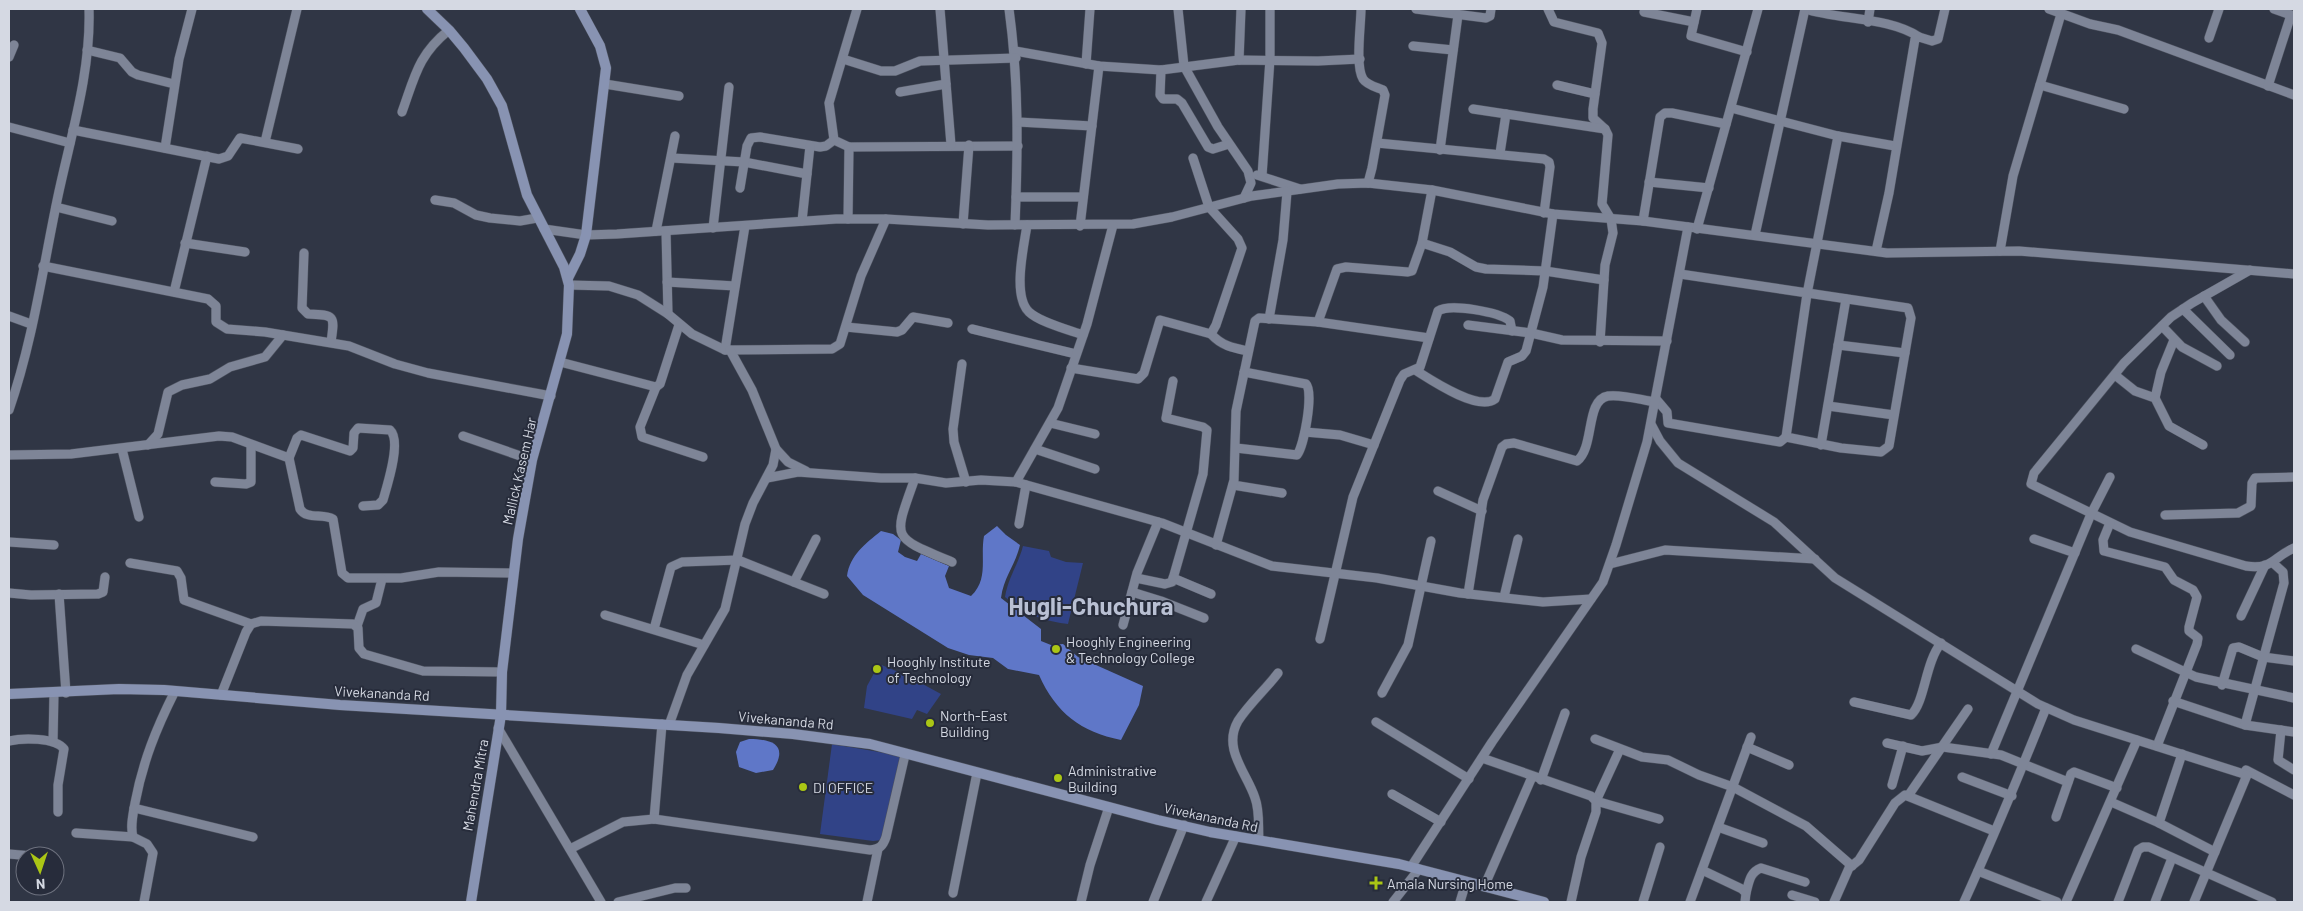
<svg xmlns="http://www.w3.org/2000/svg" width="2303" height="911" font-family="Barlow,sans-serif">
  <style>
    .green { fill: #314387 }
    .water { fill: #5f77c8 }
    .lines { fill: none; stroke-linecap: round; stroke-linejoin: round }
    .street-casing { stroke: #4d525f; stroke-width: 10 }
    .secondary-casing { stroke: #4d525f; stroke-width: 11 }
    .street { stroke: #7e8597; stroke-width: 9 }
    .secondary { stroke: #8893b2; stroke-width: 10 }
    .poi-dot { fill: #abc615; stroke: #272c3b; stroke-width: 2 }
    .labels { text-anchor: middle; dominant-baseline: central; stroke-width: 4; stroke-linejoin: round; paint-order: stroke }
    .street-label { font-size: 14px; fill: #d5d9e3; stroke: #272c3b }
    .poi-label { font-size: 14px; fill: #d5d9e3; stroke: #272c3b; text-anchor: start }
    .town-label { font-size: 24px; font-weight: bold; fill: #b9c0d3; stroke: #272c3b }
  </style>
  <rect width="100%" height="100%" fill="#303645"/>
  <!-- green -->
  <g class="green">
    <path d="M1023 546 1049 551 1051 557 1066 562 1083 563 1068 624C1042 621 1024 614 1005 597 1008 578 1018 565 1023 546Z"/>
    <polygon points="879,664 906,675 941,694 927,714 917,710 912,719 864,708 867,686"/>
    <polygon points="832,744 903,756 882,840 873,841 820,834"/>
  </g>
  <!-- water -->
  <g class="water">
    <path d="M997 526 1006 535 1020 545C1015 566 1004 576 1001 598L1041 629V641L1051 645 1063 644 1078 657 1143 686 1139 705 1121 740C1081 732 1056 713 1039 675L1008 669 993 658 969 655 948 648 863 595 847 576C850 555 865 544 881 531L893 534 901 540 898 552 905 557 917 561 921 554 949 566 945 576 949 588 971 596C989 579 980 558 984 536Z"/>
    <path d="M749 739C772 739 789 745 773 770L756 773 739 767 736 752 740 742Z"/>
  </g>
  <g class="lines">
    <!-- street casing -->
    <g class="street-casing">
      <g id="street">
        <polyline points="857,9 829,103 834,140 849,147 1018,146"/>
        <polyline points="940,9 951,145"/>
        <path d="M1009 9C1019 82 1018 151 1015 225"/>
        <polyline points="1178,9 1184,66 1218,127 1248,171 1251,183 1244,198"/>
        <path d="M1361 9C1361 25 1355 66 1363 79 1367 85 1376 87 1383 90L1385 95 1372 168 1368 183"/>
        <polyline points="1416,9 1486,18 1490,16 1491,9"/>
        <polyline points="1548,9 1554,22 1598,33 1602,43 1593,109 1593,118 1605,129 1608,135 1602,204 1611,219 1613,233 1605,265 1600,342"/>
        <polyline points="1697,9 1691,36 1747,52"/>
        <path d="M1805 9C1840 20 1889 17 1919 37"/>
        <polyline points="2049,9 2090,24 2118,30 2294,95"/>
        <polyline points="2274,9 2294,16"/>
        <polyline points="1644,12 1694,22"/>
        <polyline points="1868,22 1870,9"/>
        <polyline points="2209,38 2219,9"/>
        <polyline points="1413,46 1453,50"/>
        <polyline points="87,50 120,58 132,72 138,75 174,84"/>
        <polyline points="1015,51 1099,66 1161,70 1239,60 1318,61 1360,59"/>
        <polyline points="9,57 14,45"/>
        <polyline points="843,59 881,71 895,71 920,61 1016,58"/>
        <polyline points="1239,60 1241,9"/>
        <polyline points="1086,64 1090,9"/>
        <polyline points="1161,70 1160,95 1163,99 1177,99 1182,103 1208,147 1213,149 1229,144"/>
        <polyline points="605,84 679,96"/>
        <polyline points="1557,85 1595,94"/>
        <polyline points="2040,85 2124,109"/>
        <polyline points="2268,86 2291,15"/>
        <polyline points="900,92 946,84"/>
        <polyline points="1731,108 1838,136 1895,146"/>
        <polyline points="1473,109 1605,129"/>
        <path d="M402 112C415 76 418 55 449 30"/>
        <polyline points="1018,122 1092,126"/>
        <polyline points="9,127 70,143"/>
        <polyline points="73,130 219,159 228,156 240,138 298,149"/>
        <polyline points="265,142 297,9"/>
        <polyline points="1377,143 1544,159 1549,162 1550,167 1544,213"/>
        <polyline points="165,148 179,59 192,9"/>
        <polyline points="1440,150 1458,15"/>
        <polyline points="1500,153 1506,114"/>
        <polyline points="672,158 744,162 807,174"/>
        <polyline points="1257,175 1300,189"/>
        <polyline points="1262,176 1270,59 1270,9"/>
        <polyline points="1649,182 1709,188"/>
        <polyline points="740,188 747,146 751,138 760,137 820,147 826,146 834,140"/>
        <polyline points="1016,197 1083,197"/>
        <polyline points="435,200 454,203 476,215 490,218 520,221 537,218"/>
        <polyline points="56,207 112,221"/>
        <polyline points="848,219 849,147"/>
        <polyline points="802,221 810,146"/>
        <polyline points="1643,221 1660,117 1665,113 1672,113 1726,124"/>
        <polyline points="963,224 969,145"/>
        <path d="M1027 225C1024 246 1012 296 1029 312 1039 322 1069 330 1083 335"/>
        <polyline points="1080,226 1099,66"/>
        <polyline points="713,228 729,87"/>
        <polyline points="544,229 586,235 617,234 836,219 886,219 988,225 1133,224 1172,217 1252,196 1338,184 1368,183 1432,190 1553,214 1643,221 1887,253 2019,251 2294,274"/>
        <polyline points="1697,229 1758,9"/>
        <polyline points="656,231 675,136"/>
        <polyline points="666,231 668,314"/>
        <polyline points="1755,235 1805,9"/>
        <polyline points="185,243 245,252"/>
        <polyline points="1422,243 1450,252 1476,267 1486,269 1545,271 1604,280"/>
        <polyline points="1876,251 1889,193 1915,39 1919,37 1932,41 1938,39 1945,9"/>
        <polyline points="2000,251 2013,176 2061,14"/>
        <path d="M304 253 302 308 308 314C335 315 335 315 331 342"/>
        <polyline points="43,266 208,299 216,306 216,322 227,329 265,332 349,346 395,364 428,373 551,396"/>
        <path d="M2250 270 2192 303 2171 317 2124 363 2034 473 2031 484 2130 532 2246 566C2273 570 2273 557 2294 548"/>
        <polyline points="1680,274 1908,308 1911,318 1889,446 1881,452 1841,448 1786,437 1807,294 1838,136"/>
        <polyline points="667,282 735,286"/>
        <polyline points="569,285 609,286 638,295 668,314 692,334 725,350 832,349 840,344 861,276 886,219"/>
        <polyline points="174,292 207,156"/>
        <polyline points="2204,296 2221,320 2245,342"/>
        <polyline points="2183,309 2230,355"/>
        <polyline points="9,316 31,324"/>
        <polyline points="1269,319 1283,240 1287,192"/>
        <polyline points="1318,322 1337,269 1346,267 1408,272 1412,271 1422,243 1432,190"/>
        <polyline points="1468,325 1531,333 1562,340 1667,341"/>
        <polyline points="2162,326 2182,347 2217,366"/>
        <polyline points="846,327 897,332 902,330 913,317 948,323"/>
        <polyline points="972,329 1076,354"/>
        <path d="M1211 334C1222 346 1233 348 1248 351"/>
        <polyline points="1838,345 1905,353"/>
        <polyline points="725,350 745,226"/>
        <polyline points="730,350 752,390 776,449 788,462 806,471"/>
        <polyline points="560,362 656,387 660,384 679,325"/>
        <polyline points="962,364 953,429 954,442 966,482"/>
        <polyline points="1071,368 1138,379 1144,373 1160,320 1211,334 1216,325 1242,248 1238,239 1209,207 1193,158"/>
        <path d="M1415 370C1431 380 1478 412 1495 399L1508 362 1522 356 1526 351 1543 287 1553 214"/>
        <polyline points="2115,375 2135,391 2155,398 2169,426 2203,445"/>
        <polyline points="656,387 640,427 642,437 703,457"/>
        <polyline points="2155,398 2161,372 2174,340"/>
        <polyline points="1656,399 1667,412 1668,423 1780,442 1786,437"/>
        <polyline points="1828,406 1894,415"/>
        <path d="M9 410C33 341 43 267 58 196 71 135 91 72 89 9"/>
        <polyline points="1050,423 1095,434"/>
        <polyline points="1651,424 1660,441 1678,463 1774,522 1835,578 2038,704 2074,720 2247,775 2246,770 2294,795"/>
        <polyline points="1305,432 1340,435 1374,445"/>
        <polyline points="463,436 532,460"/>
        <polyline points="148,445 158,434 168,392 182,385 210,379 230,367 265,357 283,335"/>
        <polyline points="1821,445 1846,299"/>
        <path d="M1236 448 1297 455C1304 446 1314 392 1306 384L1244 372"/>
        <polyline points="122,449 139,517"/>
        <polyline points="1035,449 1095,469"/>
        <path d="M9 455 71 454 219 436 232 437 289 458 300 509C307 520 323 513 333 519L342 573 348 578H401L439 572 513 573"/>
        <path d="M289 458 297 438 301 435 350 451 353 448 354 433 358 428 390 430C402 441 387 486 383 500L378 505 363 506"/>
        <polyline points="767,478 798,472 881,478 915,478 946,483 981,480 1016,482 1162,523 1272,566 1377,578 1460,593 1543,602 1591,599"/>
        <path d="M915 478C893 540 890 536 952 562"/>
        <polyline points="215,482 246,484 251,482 251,445"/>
        <polyline points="1016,482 1058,408 1087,324 1113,225"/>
        <polyline points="1233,485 1282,493"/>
        <polyline points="1438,491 1482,511"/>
        <polyline points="2165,515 2238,513 2251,506 2252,483 2255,478 2294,477"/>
        <polyline points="2110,523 2103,540 2104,551 2165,567 2174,580 2193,590 2197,597 2189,627 2189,631 2198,638 2197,644 2157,746"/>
        <polyline points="1019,524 1026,485"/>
        <polyline points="2034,539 2075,553"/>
        <polyline points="9,542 54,545"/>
        <polyline points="1216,545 1234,480 1236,411 1255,321 1259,318 1318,322 1429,338"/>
        <polyline points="130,563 177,571 181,578 184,600 251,624"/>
        <polyline points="1610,564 1665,550 1815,559"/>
        <polyline points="1136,578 1165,584 1172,582 1203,474 1207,430 1203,427 1166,418 1173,381"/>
        <polyline points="1173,578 1211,594"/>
        <polyline points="794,582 816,539"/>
        <polyline points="1132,592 1161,601 1204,618"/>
        <polyline points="9,593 31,595 98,594 103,592 105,577"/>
        <polyline points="59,594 66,693"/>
        <path d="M1468 594 1483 500 1502 447 1506 444 1514 443 1577 461C1595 447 1585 400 1608 396 1622 394 1641 400 1655 402"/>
        <polyline points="1504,597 1518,539"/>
        <polyline points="605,615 704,645"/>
        <polyline points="2241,616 2265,565"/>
        <polyline points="1123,625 1137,573 1158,522"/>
        <polyline points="357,626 363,609 376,603 382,579"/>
        <polyline points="654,629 671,567 682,562 738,560 824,594"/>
        <path d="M1320 639 1353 497 1400 380 1404 374 1420 367 1438 311C1450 303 1499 312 1510 321L1512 331"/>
        <polyline points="2136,649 2196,677 2294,698"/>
        <polyline points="2222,685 2233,648 2239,647 2263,657 2294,661"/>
        <polyline points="1382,693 1408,645 1431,541"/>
        <polyline points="221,695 246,632 251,624 261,621 353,624 358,628 359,648 364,654 423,671 502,672"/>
        <polyline points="2173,701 2245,725 2294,732"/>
        <path d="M1854 702 1911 715C1925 702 1925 663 1941 643"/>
        <polyline points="1376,722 1469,779"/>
        <polyline points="669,725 687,675 725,609 745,524 753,503 773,465 776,449"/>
        <polyline points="2245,725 2284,583 2283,572 2273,563"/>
        <polyline points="498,728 601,902"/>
        <polyline points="2281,730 2278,760 2294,770"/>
        <polyline points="1595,739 1642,757 1668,760 1699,775 1733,787 1806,826 1852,866"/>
        <path d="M9 741C22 738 55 737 64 749L58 785V812"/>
        <polyline points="53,742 54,693"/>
        <polyline points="1887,743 1922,751 1943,747 2001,755 2068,782"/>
        <polyline points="1747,747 1789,765"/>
        <polyline points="1620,749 1596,801 1659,819"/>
        <polyline points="1991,754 2091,514 2110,477"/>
        <polyline points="1482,758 1591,796 1596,801 1596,812 1581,857 1571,902"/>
        <polyline points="1962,777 2012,796"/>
        <polyline points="1541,780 1565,713"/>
        <polyline points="1892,785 1903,746"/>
        <polyline points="1392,794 1441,822"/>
        <polyline points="1908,796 1968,709"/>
        <polyline points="2111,802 2159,823 2215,852"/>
        <polyline points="134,808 253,837"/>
        <polyline points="2056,817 2071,774 2074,772 2117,788"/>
        <polyline points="654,819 662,724"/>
        <polyline points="2159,823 2182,754"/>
        <polyline points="1718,827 1763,843"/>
        <polyline points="76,833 133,837"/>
        <path d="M1259 840C1258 827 1260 811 1255 798 1247 773 1222 749 1238 721 1249 704 1266 689 1278 673"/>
        <path d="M570 849 623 822 654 819 870 850C880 849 883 846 886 837L905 755"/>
        <polyline points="9,854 32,856"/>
        <polyline points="1411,867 1492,742 1603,582 1616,545 1647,442 1688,227"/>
        <polyline points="1702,870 1742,889 1746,893 1745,902"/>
        <polyline points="1978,871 2057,902"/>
        <polyline points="1484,887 1532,777"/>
        <polyline points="953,893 977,773"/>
        <path d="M1746 893C1749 882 1750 872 1761 868L1805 882"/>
        <polyline points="1792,895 1815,902"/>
        <path d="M144 902 153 853 147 844 133 837C130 827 133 814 135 803 143 761 156 729 175 691"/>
        <polyline points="618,902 675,888 686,888"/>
        <polyline points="867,902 878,849"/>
        <polyline points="1081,902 1090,865 1109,807"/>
        <polyline points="1153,902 1184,825"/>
        <polyline points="1206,902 1236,836"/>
        <polyline points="1393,902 1419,869"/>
        <polyline points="1460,902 1466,882"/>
        <polyline points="1643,902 1660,847"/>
        <polyline points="1690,902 1751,737"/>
        <polyline points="1834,902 1849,868 1859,860 1895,803 1905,795 1994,831"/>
        <path d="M1964 902C1993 838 2020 773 2046 708"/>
        <polyline points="2066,902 2137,740"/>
        <polyline points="2118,902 2138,850 2143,847 2149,847 2272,902"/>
        <polyline points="2155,902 2172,858"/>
        <polyline points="2194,902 2247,775"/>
      </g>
    </g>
    <!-- secondary casing -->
    <g class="secondary-casing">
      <g id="secondary">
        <polyline points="427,9 449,30 464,48 487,79 502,106 527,195 564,267 569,285 567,334 532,460 518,539 502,672 501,715 471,902"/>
        <polyline points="568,278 580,254 586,235 606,68 600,46 580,9"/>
        <polyline points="9,694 119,689 164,690 340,705 719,728 793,734 870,744 1158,820 1210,832 1399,864 1544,902"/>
      </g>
    </g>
    <!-- street -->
    <use href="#street" class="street"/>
    <!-- secondary -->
    <use href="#secondary" class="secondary"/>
  </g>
  <!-- markers -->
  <g class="poi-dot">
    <circle cx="1056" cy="649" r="5"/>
    <circle cx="877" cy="669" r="5"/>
    <circle cx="930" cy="723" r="5"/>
    <circle cx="1058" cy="778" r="5"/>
    <circle cx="803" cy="787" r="5"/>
    <path d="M1373.5 875.5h5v5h5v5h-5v5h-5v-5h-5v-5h5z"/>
  </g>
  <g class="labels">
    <!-- street labels -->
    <g class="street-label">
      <text transform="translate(519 471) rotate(-77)">Mallick Kasem Har</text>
      <text transform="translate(382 693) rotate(3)">Vivekananda Rd</text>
      <text transform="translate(786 720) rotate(5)">Vivekananda Rd</text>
      <text transform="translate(475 785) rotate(-80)">Mahendra Mitra</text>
      <text transform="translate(1211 817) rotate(12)">Vivekananda Rd</text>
    </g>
    <!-- poi labels -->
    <g class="poi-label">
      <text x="1066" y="641">Hooghly Engineering<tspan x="1066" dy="16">&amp; Technology College</tspan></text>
      <text x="887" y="661">Hooghly Institute<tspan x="887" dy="16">of Technology</tspan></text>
      <text x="940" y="715">North-East<tspan x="940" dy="16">Building</tspan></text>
      <text x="1068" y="770">Administrative<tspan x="1068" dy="16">Building</tspan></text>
      <text x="813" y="787">DI OFFICE</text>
      <text x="1387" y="883">Amala Nursing Home</text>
    </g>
    <!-- town labels -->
    <g class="town-label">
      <text x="1091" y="605">Hugli-Chuchura</text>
    </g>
  </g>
  <!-- border -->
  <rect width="2303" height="911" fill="none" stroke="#d5d9e3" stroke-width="20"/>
  <!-- north arrow -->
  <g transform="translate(40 871) rotate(177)"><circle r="24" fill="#272c3b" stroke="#6d717e"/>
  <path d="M0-4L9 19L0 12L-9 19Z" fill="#abc615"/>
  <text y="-8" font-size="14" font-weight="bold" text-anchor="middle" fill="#d5d9e3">N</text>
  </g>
</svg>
